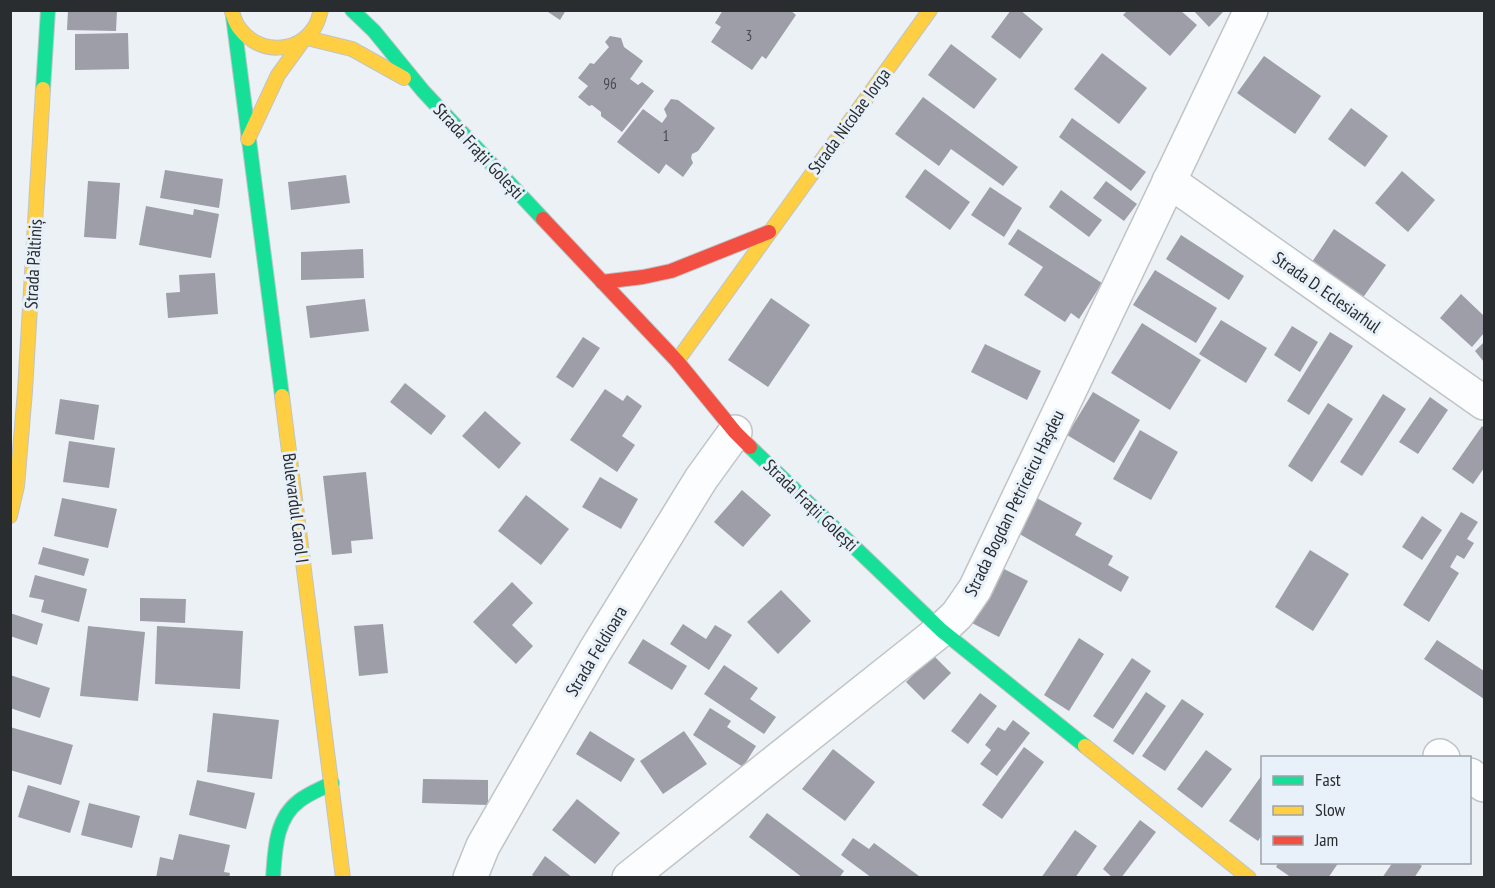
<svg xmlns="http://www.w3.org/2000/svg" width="1495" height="888" font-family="'PT Sans Narrow',sans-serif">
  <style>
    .building { fill: #9d9ea8 }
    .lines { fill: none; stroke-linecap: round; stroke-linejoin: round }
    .street-casing { stroke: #c1c4c7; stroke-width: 36 }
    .fast-casing { stroke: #c1c4c7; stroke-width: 16 }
    .slow-casing { stroke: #c1c4c7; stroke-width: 16 }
    .jam-casing { stroke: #c1c4c7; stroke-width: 16 }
    .street { stroke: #fcfdfe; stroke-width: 33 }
    .fast { stroke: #16e098; stroke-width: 14 }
    .slow { stroke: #ffcf43; stroke-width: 14 }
    .jam { stroke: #f24e42; stroke-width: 14 }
    .labels { text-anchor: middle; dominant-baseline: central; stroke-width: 6; stroke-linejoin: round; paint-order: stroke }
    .number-label { font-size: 15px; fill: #46494e }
    .street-label { font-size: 18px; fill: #292d30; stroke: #e8f1f9 }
  </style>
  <rect width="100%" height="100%" fill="#ecf1f5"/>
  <!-- building -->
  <g class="building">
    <polygon points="68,10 117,10 116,31 67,30"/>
    <polygon points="545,10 566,10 560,20"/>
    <polygon points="723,10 790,10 796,15 766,59 762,56 752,70 711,42 721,27 715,23"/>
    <polygon points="1011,10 1020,10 1043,29 1020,59 991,37"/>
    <polygon points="1128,10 1180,10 1197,25 1170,56 1123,15"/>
    <polygon points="1193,10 1221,10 1223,12 1209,27"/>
    <polygon points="128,33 129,69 75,70 75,34"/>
    <polygon points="610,36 621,38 624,47 643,61 630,79 638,85 642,82 654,91 622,132 601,116 601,112 592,105 589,106 578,97 588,86 578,78 590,63 594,64 609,47 605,42"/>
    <polygon points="951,44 997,79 974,109 928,75"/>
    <polygon points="1102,53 1147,88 1119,124 1074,89"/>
    <polygon points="1264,56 1321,96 1295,134 1237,93"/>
    <polygon points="923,97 1018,167 1003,186 951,149 939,166 895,134"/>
    <polygon points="671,99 678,100 715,128 698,151 692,154 691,158 693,163 683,177 666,164 659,174 617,142 643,109 662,123 667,116 664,109"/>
    <polygon points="1351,108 1388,136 1365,167 1328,139"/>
    <polygon points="1072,118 1146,172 1131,191 1059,137"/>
    <polygon points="925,169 970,202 950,230 905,197"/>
    <polygon points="165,170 223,179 219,208 160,198"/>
    <polygon points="1402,171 1435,200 1408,232 1375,203"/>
    <polygon points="346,175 350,203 291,210 288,182"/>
    <polygon points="88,181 120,183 116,239 84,237"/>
    <polygon points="1106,181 1137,204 1124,221 1093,198"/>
    <polygon points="990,187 1022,208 1004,237 971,215"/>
    <polygon points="1061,190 1102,220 1089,237 1049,207"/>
    <polygon points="146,206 193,215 194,209 219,214 211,258 139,245"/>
    <polygon points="1018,229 1102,283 1079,319 1071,313 1065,322 1024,295 1043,267 1008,244"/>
    <polygon points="1334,229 1386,265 1357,306 1306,271"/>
    <polygon points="1181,235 1244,276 1229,300 1166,259"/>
    <polygon points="363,249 364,278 301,280 301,252"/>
    <polygon points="1155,270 1217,308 1196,343 1133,305"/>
    <polygon points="215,273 218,314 168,318 166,293 180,292 179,275"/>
    <polygon points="1461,294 1484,316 1484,333 1472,347 1440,318"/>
    <polygon points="771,298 810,325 768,387 728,360"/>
    <polygon points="365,299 369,331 310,338 306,306"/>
    <polygon points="1221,320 1267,348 1246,383 1199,354"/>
    <polygon points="1142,323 1201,360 1170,410 1111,373"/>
    <polygon points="1292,326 1318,342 1300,372 1274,355"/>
    <polygon points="1330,332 1353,346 1309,415 1287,401"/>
    <polygon points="583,337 600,348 573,388 556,377"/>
    <polygon points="1484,342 1484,362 1475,351"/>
    <polygon points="985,344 1041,371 1027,400 971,372"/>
    <polygon points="405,383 446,416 431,435 390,402"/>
    <polygon points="605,389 623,401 627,395 642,406 622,436 635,445 617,472 570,440"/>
    <polygon points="1093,392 1140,420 1114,463 1067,435"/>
    <polygon points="1383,394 1406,409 1362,476 1340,462"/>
    <polygon points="1430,397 1448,410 1418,454 1399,442"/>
    <polygon points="60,399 99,405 94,440 55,434"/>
    <polygon points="1328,403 1353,419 1312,482 1288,466"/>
    <polygon points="485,411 521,443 499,469 462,436"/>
    <polygon points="1482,426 1484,428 1484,468 1473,484 1452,469"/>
    <polygon points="1140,430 1178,452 1151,500 1113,479"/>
    <polygon points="69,441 115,448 109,488 63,482"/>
    <polygon points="366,472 373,539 351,541 352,553 332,555 323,476"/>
    <polygon points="600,477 638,499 621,529 582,507"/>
    <polygon points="742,490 771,515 743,547 714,522"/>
    <polygon points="526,495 569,529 541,565 498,531"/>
    <polygon points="1035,497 1082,523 1075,535 1113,556 1108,565 1129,577 1121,592 1016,532"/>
    <polygon points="62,498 117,509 108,548 54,536"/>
    <polygon points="1461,512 1478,522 1467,539 1474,543 1464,559 1457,555 1450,567 1459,573 1429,622 1403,605"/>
    <polygon points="1422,516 1442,530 1422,560 1402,547"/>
    <polygon points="43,547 89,559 84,576 38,564"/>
    <polygon points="1310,550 1349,574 1313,631 1275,607"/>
    <polygon points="1000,567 1028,581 999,637 972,623"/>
    <polygon points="35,575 87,589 79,622 41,612 44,600 29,597"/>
    <polygon points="512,582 533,603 512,625 533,646 516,664 473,622"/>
    <polygon points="781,590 811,621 778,654 747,622"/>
    <polygon points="140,598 186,599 185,623 140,621"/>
    <polygon points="10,613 43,624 37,645 10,636"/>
    <polygon points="383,624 388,673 359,676 354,626"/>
    <polygon points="683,624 706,639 715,625 732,635 709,670 670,644"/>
    <polygon points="88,626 145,632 138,701 80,696"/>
    <polygon points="157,626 243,631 240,689 155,684"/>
    <polygon points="1079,638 1104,654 1069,711 1044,695"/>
    <polygon points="643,639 687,666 672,690 628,663"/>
    <polygon points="1437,640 1484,671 1484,699 1424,659"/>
    <polygon points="933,655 951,673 924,700 906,682"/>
    <polygon points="1132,658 1151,671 1113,729 1093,716"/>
    <polygon points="724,665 758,688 750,699 776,717 764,734 704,694"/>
    <polygon points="10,675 50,688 40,718 10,708"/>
    <polygon points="1146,692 1166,706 1133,755 1113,741"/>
    <polygon points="980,693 997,706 968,744 951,731"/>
    <polygon points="1182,699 1204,714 1165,771 1142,756"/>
    <polygon points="710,708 731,721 727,727 756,746 743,767 693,735"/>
    <polygon points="213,713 279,720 272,779 207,772"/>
    <polygon points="1013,720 1030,733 997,776 980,764 991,750 985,745 998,727 1005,731"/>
    <polygon points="10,727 73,745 61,785 10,770"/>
    <polygon points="590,731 635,759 621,782 576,754"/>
    <polygon points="684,731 707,764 663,794 640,761"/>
    <polygon points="1024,747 1044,762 1002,819 982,805"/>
    <polygon points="833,749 875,782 845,821 802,789"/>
    <polygon points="1206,750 1232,769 1202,808 1177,789"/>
    <polygon points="1262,775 1262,835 1258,841 1229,821"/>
    <polygon points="423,779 488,780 488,805 422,803"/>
    <polygon points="197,780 255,793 246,829 189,815"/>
    <polygon points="28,785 80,801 70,833 18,817"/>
    <polygon points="577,799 620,833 595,864 552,830"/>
    <polygon points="89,803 140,816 132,848 81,835"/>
    <polygon points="767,813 844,871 839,878 803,878 749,837"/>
    <polygon points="1140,820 1156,832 1121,878 1113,878 1103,869"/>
    <polygon points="1075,830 1097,846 1075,878 1041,878"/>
    <polygon points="179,834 230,845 224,872 230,873 229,878 156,878 160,857 173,860"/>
    <polygon points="853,838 869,849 874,843 919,876 872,878 841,855"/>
    <polygon points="545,856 573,878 536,878 532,875"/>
    <polygon points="1279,862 1339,862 1328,878 1292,878 1276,867"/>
    <polygon points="1393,862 1416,862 1422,866 1414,878 1382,878"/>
  </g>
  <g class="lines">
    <!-- street casing -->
    <g class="street-casing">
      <g id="street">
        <polyline points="1169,181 1484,403"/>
        <polyline points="1440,756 1443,758"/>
        <polyline points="1470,775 1484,785"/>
        <polyline points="470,878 483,846 595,651 701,479 735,432"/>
        <polyline points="629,878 941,630 957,615 975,589 1251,10"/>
      </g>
    </g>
    <!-- fast casing -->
    <g class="fast-casing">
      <g id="fast">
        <polyline points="352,10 374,31 423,91 543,219"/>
        <polyline points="233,16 282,396"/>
        <polyline points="43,89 48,10"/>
        <polyline points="750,447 941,630 1085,746"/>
        <path d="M273 878C275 851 275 819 299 801 309 793 321 789 332 783"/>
      </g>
    </g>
    <!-- slow casing -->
    <g class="slow-casing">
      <g id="slow">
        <path d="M232 12C234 18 236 25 240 29 259 54 297 54 314 28 318 23 319 16 321 10"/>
        <polyline points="307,38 352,49 404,78"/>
        <polyline points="248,139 278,75 302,42"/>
        <polyline points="677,361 930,10"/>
        <polyline points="282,396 343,878"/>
        <polyline points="10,516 17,486 25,391 43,89"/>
        <polyline points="1085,746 1249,878"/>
      </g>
    </g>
    <!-- jam casing -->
    <g class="jam-casing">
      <g id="jam">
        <polyline points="543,219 677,361 735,432 750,447"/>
        <polyline points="602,282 643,277 671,271 769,232"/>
      </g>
    </g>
    <!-- street -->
    <use href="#street" class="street"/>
    <!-- fast -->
    <use href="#fast" class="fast"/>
    <!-- slow -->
    <use href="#slow" class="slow"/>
    <!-- jam -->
    <use href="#jam" class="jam"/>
  </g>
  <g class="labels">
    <!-- number labels -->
    <g class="number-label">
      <text x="749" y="35">3</text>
      <text x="610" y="83">96</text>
      <text x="666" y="135">1</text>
    </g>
    <!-- street labels -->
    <g class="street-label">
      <text transform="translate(849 121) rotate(-54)">Strada Nicolae Iorga</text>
      <text transform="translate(479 151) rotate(47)">Strada Frații Golești</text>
      <text transform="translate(33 264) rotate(-87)">Strada Păltiniș</text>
      <text transform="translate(1327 292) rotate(35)">Strada D. Eclesiarhul</text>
      <text transform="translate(1014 503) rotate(-64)">Strada Bogdan Petriceicu Hașdeu</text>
      <text transform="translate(811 505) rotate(44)">Strada Frații Golești</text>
      <text transform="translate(296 508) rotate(83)">Bulevardul Carol I</text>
      <text transform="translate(596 651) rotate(-59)">Strada Feldioara</text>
    </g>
  </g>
  <!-- border -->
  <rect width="1495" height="888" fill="none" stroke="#292d30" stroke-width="24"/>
  <!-- legend -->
  <rect x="1261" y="756" width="210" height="108" fill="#e8f1f9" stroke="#9ca3a9" stroke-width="1.5"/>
  <rect x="1273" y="776" width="30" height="9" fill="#16e098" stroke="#9ca3a9" stroke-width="1.5"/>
  <text x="1315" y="786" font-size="18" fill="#292d30">Fast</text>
  <rect x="1273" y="806" width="30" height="9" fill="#ffcf43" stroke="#9ca3a9" stroke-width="1.5"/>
  <text x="1315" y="816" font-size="18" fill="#292d30">Slow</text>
  <rect x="1273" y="836" width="30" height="9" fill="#f24e42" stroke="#9ca3a9" stroke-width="1.5"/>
  <text x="1315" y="846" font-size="18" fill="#292d30">Jam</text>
</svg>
